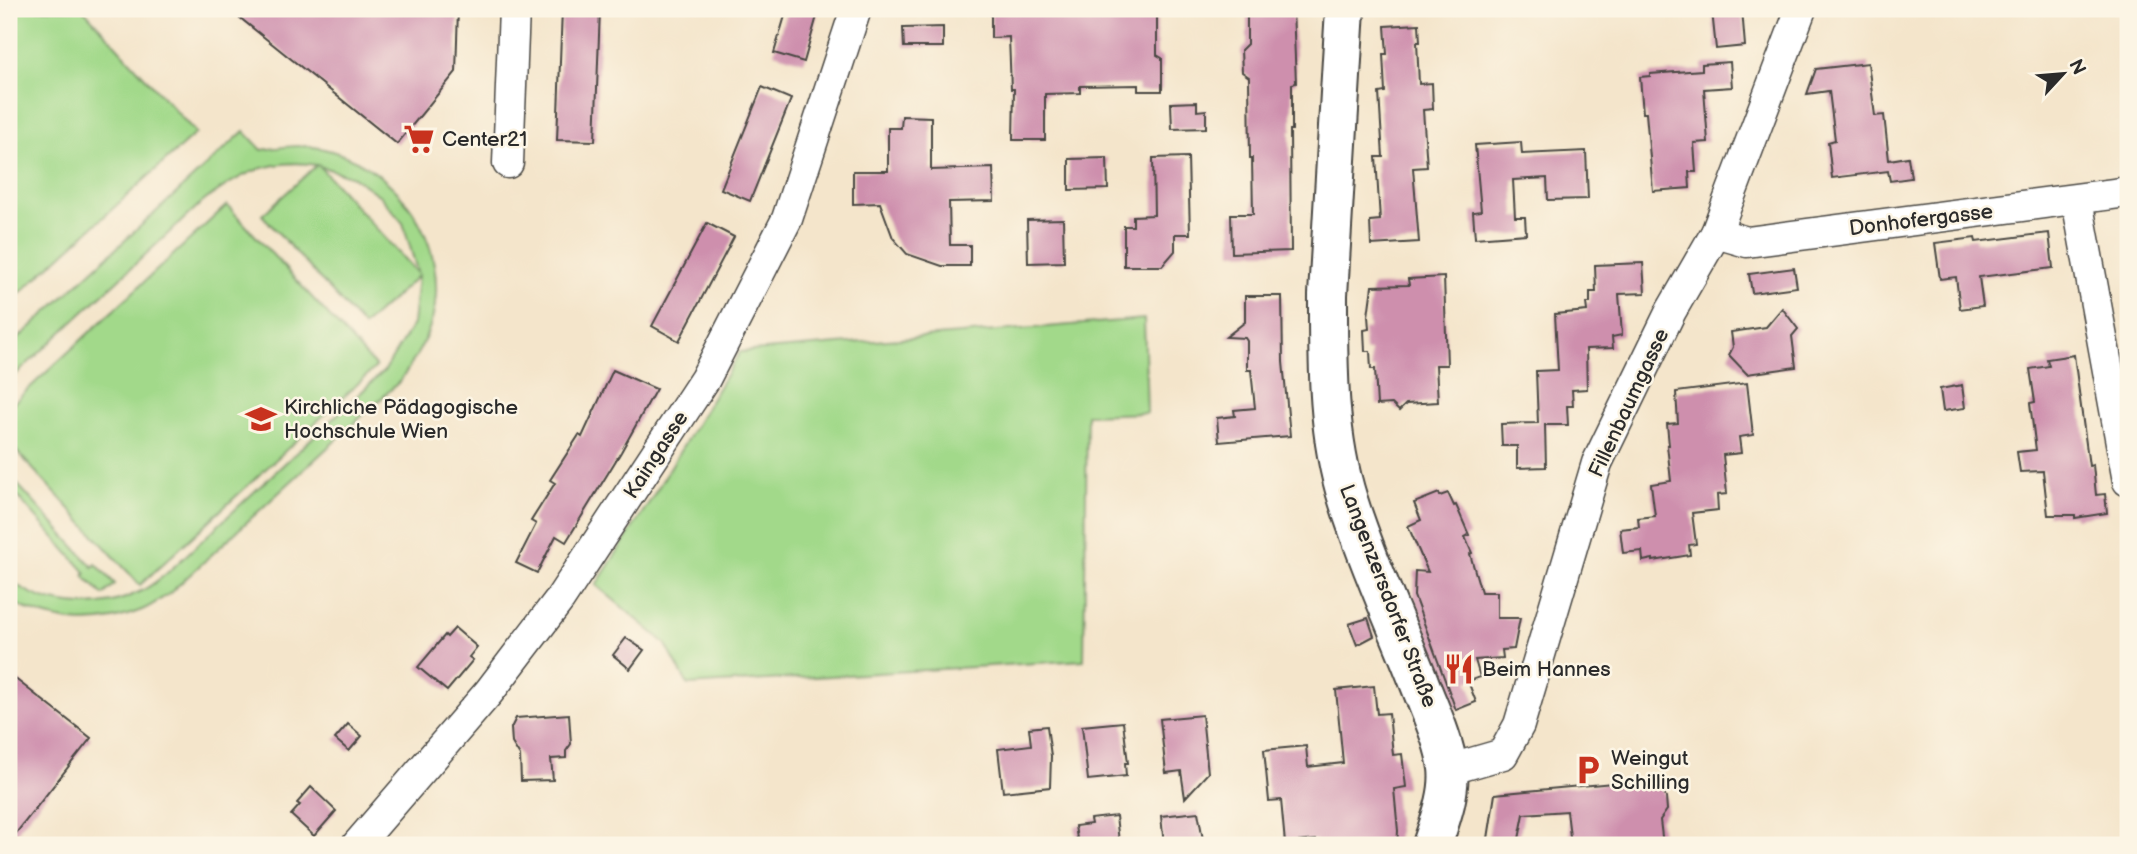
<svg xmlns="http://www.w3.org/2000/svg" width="2137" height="854" font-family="'Balsamiq Sans',sans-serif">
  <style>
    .green { fill: #a2d98a; stroke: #66825a; stroke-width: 2; fill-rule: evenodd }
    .building { fill: #ce8fad }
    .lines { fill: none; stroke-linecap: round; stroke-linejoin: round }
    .minor-casing { stroke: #494743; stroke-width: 33 }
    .major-casing { stroke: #494743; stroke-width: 42 }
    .minor { stroke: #fff; stroke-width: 30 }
    .major { stroke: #fff; stroke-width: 38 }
    .labels { text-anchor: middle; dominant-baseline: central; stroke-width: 5; stroke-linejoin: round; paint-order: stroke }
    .poi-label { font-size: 21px; fill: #2b2b2b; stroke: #fcf5e5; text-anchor: start }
    .street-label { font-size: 21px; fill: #2b2b2b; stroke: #fcf5e5 }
  </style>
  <rect width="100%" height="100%" fill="#fcf5e5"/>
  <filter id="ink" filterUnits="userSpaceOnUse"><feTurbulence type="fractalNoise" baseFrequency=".0143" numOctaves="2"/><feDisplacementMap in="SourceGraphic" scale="14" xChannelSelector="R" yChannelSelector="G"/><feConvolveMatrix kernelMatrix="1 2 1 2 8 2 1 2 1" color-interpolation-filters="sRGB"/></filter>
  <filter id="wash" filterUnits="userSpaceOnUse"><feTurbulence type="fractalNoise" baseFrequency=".00686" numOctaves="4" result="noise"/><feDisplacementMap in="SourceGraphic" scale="28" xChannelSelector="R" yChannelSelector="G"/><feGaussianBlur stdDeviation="1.57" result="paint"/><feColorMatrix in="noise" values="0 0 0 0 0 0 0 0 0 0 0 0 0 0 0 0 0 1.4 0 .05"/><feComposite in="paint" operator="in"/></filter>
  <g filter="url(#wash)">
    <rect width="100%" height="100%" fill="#f4e5cb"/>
    <!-- green -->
    <g class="green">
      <polygon points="9,9 83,9 196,133 9,303"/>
      <path d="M244 131 262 150C281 147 301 144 320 148 387 162 439 224 436 294 435 327 418 355 400 381L170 593C161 599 152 606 142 610 93 630 54 623 9 601V579C44 608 99 613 139 592 149 588 158 580 166 574L385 370 413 324 418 276 363 326 262 215 317 165C268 157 236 176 199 205L9 381V347ZM319 166 353 177 380 196 403 223 418 274Z"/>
      <polygon points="227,205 376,367 140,585 9,443 9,407"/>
      <polygon points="1144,319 1147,413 1087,415 1084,660 688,685 665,643 596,585 650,501 740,352"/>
      <polygon points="9,475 93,567 96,564 115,584 103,595 84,576 86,573 9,487"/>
    </g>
    <g id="blocks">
      <!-- building -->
      <g class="building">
        <polygon points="229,9 458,9 456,72 397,144"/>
        <polygon points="562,9 600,9 595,141 557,140"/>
        <polygon points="787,9 819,9 804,62 774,53"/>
        <polygon points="991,9 1157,9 1157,55 1162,58 1162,91 1138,91 1138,85 1080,86 1080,93 1045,94 1045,140 1013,140 1014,89 1011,89 1009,37 991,38"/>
        <polygon points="1247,9 1293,9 1296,83 1292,84 1292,130 1290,130 1291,251 1232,253 1231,214 1253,214 1252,158 1250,158 1249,77 1242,72 1241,50 1247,44"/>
        <polygon points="1719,9 1742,9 1745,46 1716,49 1712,11 1719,11"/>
        <polygon points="1419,24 1420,42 1417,42 1419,84 1432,83 1433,109 1423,110 1427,167 1413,168 1419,242 1371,245 1370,221 1380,220 1376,157 1383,157 1379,93 1385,92 1383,54 1387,54 1385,26"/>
        <polygon points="943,27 943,47 904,47 903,28"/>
        <polygon points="1730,62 1732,87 1704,89 1708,142 1694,143 1696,172 1689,172 1690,188 1653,191 1646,113 1643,113 1640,77 1650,76 1650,74 1702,70 1702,64"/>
        <polygon points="1868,63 1875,116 1884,115 1889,160 1908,157 1911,178 1890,181 1888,171 1832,178 1828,142 1835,140 1829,91 1807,94 1816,69"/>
        <polygon points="762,87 791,99 750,201 721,189"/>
        <polygon points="1197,102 1197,111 1206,110 1206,128 1172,129 1171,103"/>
        <polygon points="902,116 931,117 931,170 993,168 994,201 949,202 950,245 970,245 970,266 942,266 907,254 893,238 880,203 853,204 853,171 888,171 888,128 901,128"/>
        <polygon points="1521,142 1522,154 1586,151 1588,199 1548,200 1547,178 1513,180 1515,217 1525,217 1526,234 1475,238 1473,212 1481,211 1475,145"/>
        <polygon points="1188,157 1190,234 1175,234 1175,251 1162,266 1124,266 1124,226 1133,226 1133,216 1154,215 1153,158"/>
        <polygon points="1107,158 1108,189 1069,190 1069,159"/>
        <polygon points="1063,219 1064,262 1028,263 1027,220"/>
        <polygon points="707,223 734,237 679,341 652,326"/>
        <polygon points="2049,233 2053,268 1979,277 1983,306 1960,309 1956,277 1940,279 1935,243 1975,238 1976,242"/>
        <polygon points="1643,263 1645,293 1619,294 1622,335 1612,337 1613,348 1586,349 1587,389 1572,390 1573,406 1567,406 1568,425 1545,425 1546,467 1517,468 1517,446 1502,446 1501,424 1538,423 1536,371 1558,370 1555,314 1587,311 1586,303 1590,303 1590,292 1596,292 1595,265"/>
        <polygon points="1794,268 1797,287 1752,293 1749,274"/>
        <polygon points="1444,277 1447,365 1436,365 1438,402 1406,404 1399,411 1392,404 1377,405 1375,369 1371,369 1370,351 1365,351 1364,330 1369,329 1368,316 1372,286 1409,285 1408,279"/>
        <polygon points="1245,296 1282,296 1283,362 1290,436 1219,442 1217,418 1235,416 1234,410 1255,408 1251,370 1247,370 1247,341 1245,338 1226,337 1245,322"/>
        <polygon points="1782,308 1798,329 1792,336 1796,367 1747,374 1729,355 1733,347 1731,332 1766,327"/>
        <polygon points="2074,355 2089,466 2093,465 2096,495 2105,494 2107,513 2075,518 2075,515 2048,515 2043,471 2020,472 2017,452 2036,450 2030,403 2035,402 2030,369 2049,366 2047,359"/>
        <polygon points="613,370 656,389 621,452 566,542 556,536 537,573 516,563 536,524 531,521 555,483 550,480 579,435 582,437"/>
        <polygon points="1747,383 1753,435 1739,437 1741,453 1723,455 1727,494 1717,495 1718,510 1692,513 1696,544 1689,545 1690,555 1653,561 1653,559 1643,561 1642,551 1623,553 1620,529 1639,527 1638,518 1655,516 1651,484 1671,481 1667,445 1669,445 1667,424 1678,423 1676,392"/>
        <polygon points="1962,385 1965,408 1943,411 1940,389"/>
        <polygon points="1439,493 1440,496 1448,493 1454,506 1456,505 1469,535 1465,537 1472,553 1470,554 1481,592 1497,592 1497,618 1520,618 1514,649 1502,650 1503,658 1475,660 1480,677 1468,681 1476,702 1456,710 1414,596 1415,571 1428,572 1408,526 1421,520 1414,503"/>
        <polygon points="1368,618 1374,636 1357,645 1349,624"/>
        <polygon points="455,628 477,647 469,657 473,660 447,691 418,667 445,635 447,637"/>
        <polygon points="626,638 644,650 630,669 613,655"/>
        <polygon points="9,674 91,738 9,842"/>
        <polygon points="1374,686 1377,714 1389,713 1393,755 1402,754 1406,787 1394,789 1398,831 1397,845 1317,845 1316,840 1285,843 1281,800 1269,801 1264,750 1306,746 1308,767 1343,763 1336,690"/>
        <polygon points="569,714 571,744 566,751 566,758 551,759 553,780 521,781 520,756 512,743 511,728 516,718"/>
        <polygon points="1202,715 1208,773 1185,798 1181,771 1166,773 1160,719"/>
        <polygon points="1123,722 1128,763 1125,763 1126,776 1088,780 1082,726"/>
        <polygon points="348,724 362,736 349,751 335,739"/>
        <polygon points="1047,726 1051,756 1050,787 1003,792 998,749 1031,745 1029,728"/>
        <polygon points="1656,779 1666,797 1667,810 1660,820 1663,845 1571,845 1567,811 1524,814 1519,839 1514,839 1515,845 1487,845 1495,794"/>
        <polygon points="311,787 336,811 314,836 291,815 300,805 297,803"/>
        <polygon points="1198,812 1204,845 1164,845 1161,816"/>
        <polygon points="1116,816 1119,842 1116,842 1116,845 1078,845 1075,826 1091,824 1090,819"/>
      </g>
    </g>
  </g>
  <g filter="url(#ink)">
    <use href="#blocks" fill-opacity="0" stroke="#494743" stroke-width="2"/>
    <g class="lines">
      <!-- minor casing -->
      <g class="minor-casing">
        <g id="minor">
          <polyline points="508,163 514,9"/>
          <polyline points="2077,200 2128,481"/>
          <polyline points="1716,233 1747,242 2128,192"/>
          <polyline points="1448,770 1503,754 1519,725 1597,463 1671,311 1716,233 1801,9"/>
          <polyline points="357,845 489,692 560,599 705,379 787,219 856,9"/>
        </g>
      </g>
      <!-- major casing -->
      <g class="major-casing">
        <path id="major" d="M1345 9 1328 295C1328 363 1327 434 1348 500 1368 564 1397 625 1421 687 1431 713 1444 740 1448 768 1451 793 1440 821 1432 845"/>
      </g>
      <!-- minor -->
      <use href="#minor" class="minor"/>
      <!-- major -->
      <use href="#major" class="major"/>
    </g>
  </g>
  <!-- icons -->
  <defs>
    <g id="supermarket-bare" transform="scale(2.415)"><path d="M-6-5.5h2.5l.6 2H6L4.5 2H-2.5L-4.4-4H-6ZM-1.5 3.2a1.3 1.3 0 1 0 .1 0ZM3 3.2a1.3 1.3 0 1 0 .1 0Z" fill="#c8321e" stroke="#fcf5e5" stroke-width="2.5" paint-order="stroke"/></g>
    <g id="university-bare" transform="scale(2.415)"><path d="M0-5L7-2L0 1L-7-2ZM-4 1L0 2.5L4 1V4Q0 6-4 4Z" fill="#c8321e" stroke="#fcf5e5" stroke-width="2.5" paint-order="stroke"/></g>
    <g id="restaurant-bare" transform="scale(2.415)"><path d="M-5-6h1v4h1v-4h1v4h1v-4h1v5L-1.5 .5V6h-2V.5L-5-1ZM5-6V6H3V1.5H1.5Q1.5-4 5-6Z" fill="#c8321e" stroke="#fcf5e5" stroke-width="2.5" paint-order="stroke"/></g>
    <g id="parking-bare" transform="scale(2.415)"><path d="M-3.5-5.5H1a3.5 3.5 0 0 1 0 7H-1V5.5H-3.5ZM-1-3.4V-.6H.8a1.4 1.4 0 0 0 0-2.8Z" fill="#c8321e" stroke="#fcf5e5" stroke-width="2.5" paint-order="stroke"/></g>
  </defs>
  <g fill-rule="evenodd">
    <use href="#supermarket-bare" x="419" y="139"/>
    <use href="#university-bare" x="261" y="419"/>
    <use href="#restaurant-bare" x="1459" y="669"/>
    <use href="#parking-bare" x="1588" y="770"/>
  </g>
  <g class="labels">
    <!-- poi labels -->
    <g class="poi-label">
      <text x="442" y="139">Center21</text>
      <text x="284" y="407">Kirchliche Pädagogische<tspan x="284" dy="24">Hochschule Wien</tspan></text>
      <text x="1482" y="669">Beim Hannes</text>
      <text x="1611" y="758">Weingut<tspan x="1611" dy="24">Schilling</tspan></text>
    </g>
    <!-- street labels -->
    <g class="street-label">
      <text transform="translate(1921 220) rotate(-7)">Donhofergasse</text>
      <text transform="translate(1629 403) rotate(-65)">Fillenbaumgasse</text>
      <text transform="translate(656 455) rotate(-57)">Kaingasse</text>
      <text transform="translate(1388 596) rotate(69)">Langenzersdorfer Straße</text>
    </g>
  </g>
  <!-- margin -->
  <rect width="2137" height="854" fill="none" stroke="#fcf5e5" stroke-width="35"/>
  <!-- north arrow -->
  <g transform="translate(2063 74) rotate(64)" stroke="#fcf5e5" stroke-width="5" paint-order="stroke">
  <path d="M0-5L12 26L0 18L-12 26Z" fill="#2b2b2b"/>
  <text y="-10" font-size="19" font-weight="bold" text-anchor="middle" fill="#2b2b2b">N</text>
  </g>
</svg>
